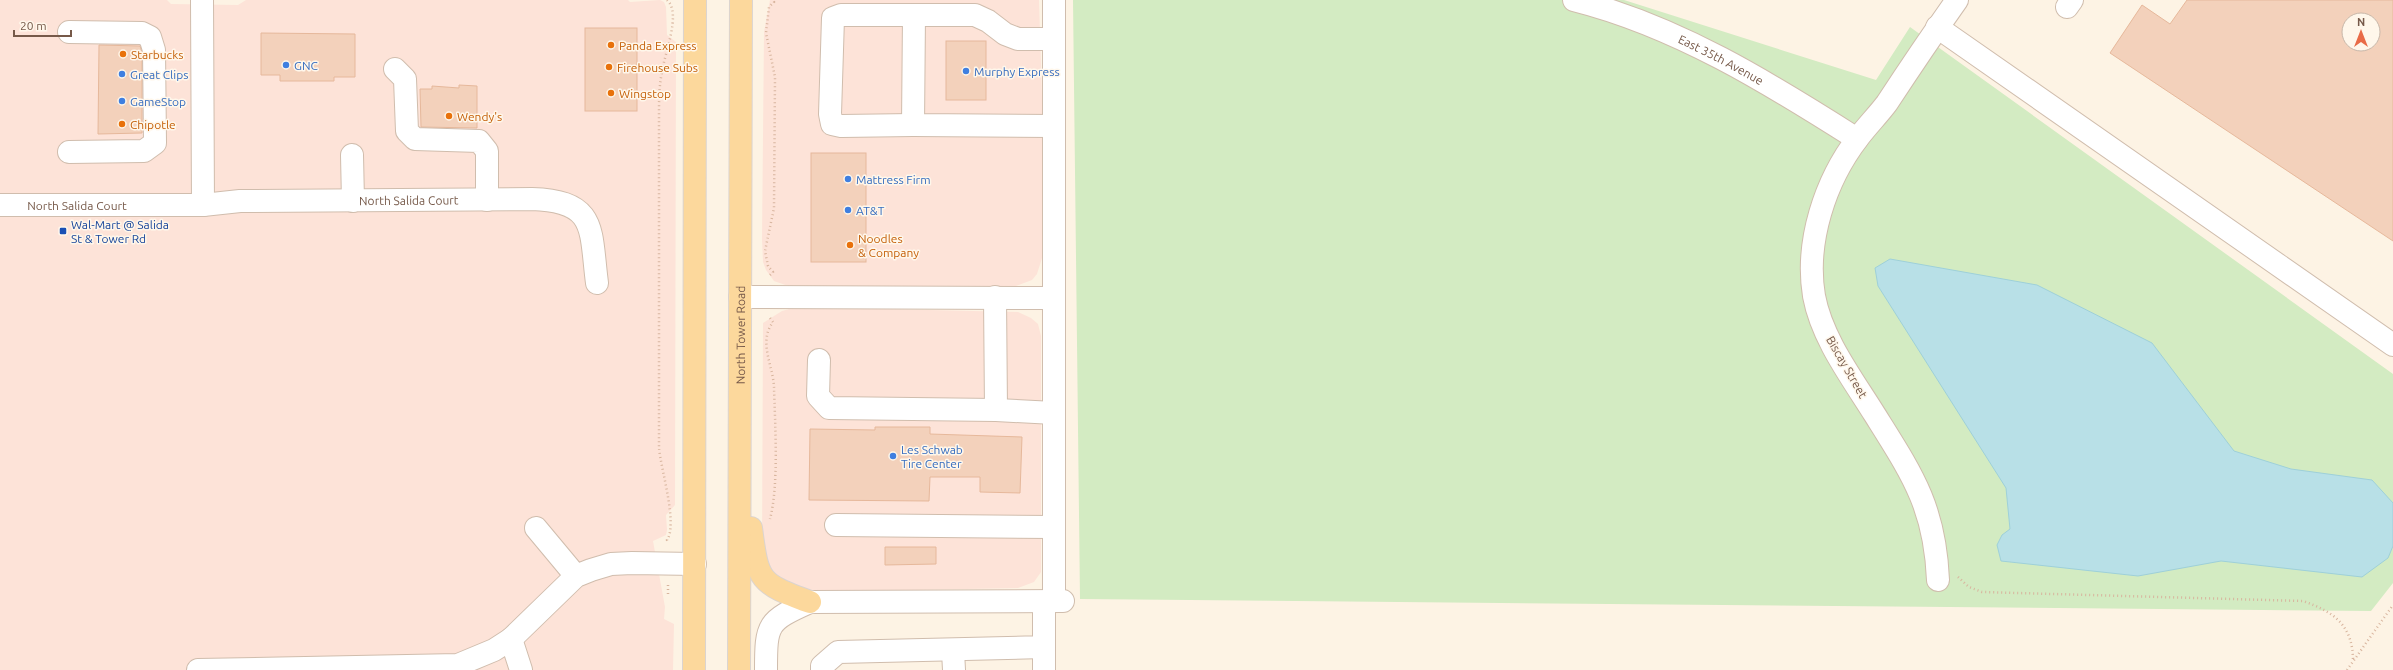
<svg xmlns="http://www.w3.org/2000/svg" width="2393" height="670" font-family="Ubuntu,sans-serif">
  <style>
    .commercial { fill: #fde3d8 }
    .green { fill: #d3ebc2 }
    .water { fill: #b8e0e7; stroke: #9ed0d9 }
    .building { fill: #f3d1bb; stroke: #e6b89b; fill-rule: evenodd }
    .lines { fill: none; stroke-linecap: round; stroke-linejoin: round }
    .minor-casing { stroke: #d0bdad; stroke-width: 24 }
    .major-casing { stroke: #dbd4d0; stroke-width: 24 }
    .path { stroke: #d8b59e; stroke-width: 2.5; stroke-dasharray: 1 3; stroke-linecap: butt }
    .minor { stroke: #fff; stroke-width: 22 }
    .major { stroke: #fcd89c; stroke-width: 22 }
    .food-dot { fill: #e8710a; stroke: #fff7eb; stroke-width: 1.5 }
    .shop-dot { fill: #3f7fe0; stroke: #fff7eb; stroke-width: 1.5 }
    .transit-dot { fill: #1a4fb4; stroke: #fff7eb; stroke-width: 1.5 }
    .labels { text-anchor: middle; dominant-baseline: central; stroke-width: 3; stroke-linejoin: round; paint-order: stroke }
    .food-label { font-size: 12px; fill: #c56008; stroke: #fff7eb; text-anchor: start }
    .street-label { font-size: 12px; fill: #765949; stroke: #fff7eb }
    .shop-label { font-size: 12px; fill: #366cbe; stroke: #fff7eb; text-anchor: start }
    .transit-label { font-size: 12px; fill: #164399; stroke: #fff7eb; text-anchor: start }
  </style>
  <rect width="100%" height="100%" fill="#fdf3e4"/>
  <!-- commercial -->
  <g class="commercial">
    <polygon points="0,0 167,0 171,4 238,5 246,0 628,0 630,2 660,0 664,2 666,7 667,35 676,42 675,505 666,515 667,530 666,535 653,541 665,607 664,619 674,624 673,670 0,670"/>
    <polygon points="770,0 1039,0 1042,97 1042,258 1037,274 1032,280 1016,286 791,287 774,281 766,270 763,262 762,239 764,32"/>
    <polygon points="797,307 1018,312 1031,318 1038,324 1041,336 1041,572 1034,582 1018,588 813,592 773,581 762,554 763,323 782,311"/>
  </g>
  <!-- green -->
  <polygon class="green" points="1073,0 1624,0 1876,80 1910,27 2393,374 2393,583 2371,611 1080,599"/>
  <!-- water -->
  <polygon class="water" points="1890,259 2037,285 2152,343 2234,451 2291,469 2372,480 2393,503 2393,546 2388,558 2362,577 2221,561 2138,576 2001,561 1997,545 2002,535 2010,529 2006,488 1878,286 1875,268"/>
  <!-- building -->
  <g class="building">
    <path d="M2187 0H2393V241L2110 53 2142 5 2170 24ZM2349 20H2373V44H2349Z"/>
    <rect x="585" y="28" width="52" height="83"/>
    <polygon points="261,33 355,34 355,77 334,77 334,81 280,81 280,75 261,75"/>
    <rect x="946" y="41" width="40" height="59"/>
    <polygon points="99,45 140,46 142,52 142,133 98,134"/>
    <polygon points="459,85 477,86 477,128 421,127 420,89 432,89 432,86 459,88"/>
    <rect x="811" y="153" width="55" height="109"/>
    <polygon points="875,427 930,427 930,434 1022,437 1020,493 980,492 980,477 930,477 929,501 809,500 810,429 875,430"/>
    <polygon points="885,547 936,547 936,564 885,565"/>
  </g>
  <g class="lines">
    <!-- minor casing -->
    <g class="minor-casing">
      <g id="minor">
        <polyline points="202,0 203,205"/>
        <path id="s1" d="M1574 0C1677 26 1769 83 1857 139"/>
        <polyline points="2067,7 2072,0"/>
        <polyline points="1937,27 2393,345"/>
        <polyline points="69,32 142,33 150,37 154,50 155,143 144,151 69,152"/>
        <polyline points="395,69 405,79 407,131 415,139 479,141 487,151 487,200"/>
        <polyline points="913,125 841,126 832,124 830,114 833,18 841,15 914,15"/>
        <polyline points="1054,126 913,125 914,15 975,15 988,21 1005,34 1018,39 1054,39"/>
        <polyline points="352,155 353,201"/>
        <path id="s2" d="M0 205H203L240 201 532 199C598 201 590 230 597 283"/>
        <polyline points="740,297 1053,298"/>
        <polyline points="995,297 996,410"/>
        <polyline points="819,360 818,396 829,408 996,410 1054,413"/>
        <polyline points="836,525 1054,527"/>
        <polyline points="536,528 576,576"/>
        <path d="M1938 580C1935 507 1912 474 1875 415 1852 378 1822 339 1814 296 1805 242 1825 181 1858 138 1867 126 1878 115 1887 103 1910 68 1933 34 1957 0"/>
        <polyline points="1054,601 1054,0"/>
        <polyline points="511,639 521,670"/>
        <polyline points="1044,647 1044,670"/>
        <polyline points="953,651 954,670"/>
        <polyline points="198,670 458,665 494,650 511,639 576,576 591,570 611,564 632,563 695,564"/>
        <path d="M766 670C766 624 767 621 810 602L1063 601"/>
        <polyline points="822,670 822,666 838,652 1044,647 1044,602"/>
      </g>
    </g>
    <!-- major casing -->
    <g class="major-casing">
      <g id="major">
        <path d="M751 528C758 582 759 583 810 602"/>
        <polyline points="694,670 695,0"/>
        <path id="s3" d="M739 670 741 0"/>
      </g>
    </g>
    <!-- path -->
    <g class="path">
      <path d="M667 0C682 13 664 55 662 72 659 86 659 101 659 116V448C661 470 678 524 667 540L669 543"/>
      <polyline points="770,275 773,272 768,266 765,251 774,208 775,77 766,33 769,7 774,2 772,0"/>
      <path d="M770 318 773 322C758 342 773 365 774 387 775 424 779 485 770 519"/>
      <path d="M1958 577 1969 587 1982 592 2303 601C2334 612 2353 625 2353 661"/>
      <polyline points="668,594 668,584"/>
      <polyline points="2347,670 2393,605"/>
    </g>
    <!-- minor -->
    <use href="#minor" class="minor"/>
    <!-- major -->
    <use href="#major" class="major"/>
  </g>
  <!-- markers -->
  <g class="food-dot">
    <circle cx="611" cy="45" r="4"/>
    <circle cx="123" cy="54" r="4"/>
    <circle cx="609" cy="67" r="4"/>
    <circle cx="611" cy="93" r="4"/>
    <circle cx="449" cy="116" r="4"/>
    <circle cx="122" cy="124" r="4"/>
    <circle cx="850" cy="245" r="4"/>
  </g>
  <g class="shop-dot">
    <circle cx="286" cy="65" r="4"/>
    <circle cx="966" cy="71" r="4"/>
    <circle cx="122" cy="74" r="4"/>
    <circle cx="122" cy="101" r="4"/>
    <circle cx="848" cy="179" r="4"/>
    <circle cx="848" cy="210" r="4"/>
    <circle cx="893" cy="456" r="4"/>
  </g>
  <rect class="transit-dot" x="59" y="227" width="8" height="8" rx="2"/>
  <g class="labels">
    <!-- food labels -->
    <g class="food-label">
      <text x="619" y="45">Panda Express</text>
      <text x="131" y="54">Starbucks</text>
      <text x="617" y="67">Firehouse Subs</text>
      <text x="619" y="93">Wingstop</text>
      <text x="457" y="116">Wendy's</text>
      <text x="130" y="124">Chipotle</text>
      <text x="858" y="238">Noodles<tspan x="858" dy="14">&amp; Company</tspan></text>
    </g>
    <!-- street labels -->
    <g class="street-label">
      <text stroke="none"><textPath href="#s1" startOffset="159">East 35th Avenue</textPath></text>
      <text stroke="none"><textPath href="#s2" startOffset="409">North Salida Court</textPath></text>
      <text stroke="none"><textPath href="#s2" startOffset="77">North Salida Court</textPath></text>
      <text stroke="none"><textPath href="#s3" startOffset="335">North Tower Road</textPath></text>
      <text transform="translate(1847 367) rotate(60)">Biscay Street</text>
    </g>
    <!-- shop labels -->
    <g class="shop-label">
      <text x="294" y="65">GNC</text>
      <text x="974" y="71">Murphy Express</text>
      <text x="130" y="74">Great Clips</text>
      <text x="130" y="101">GameStop</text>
      <text x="856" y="179">Mattress Firm</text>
      <text x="856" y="210">AT&amp;T</text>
      <text x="901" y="449">Les Schwab<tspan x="901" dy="14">Tire Center</tspan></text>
    </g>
    <!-- transit labels -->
    <g class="transit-label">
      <text x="71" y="224">Wal-Mart @ Salida<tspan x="71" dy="14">St &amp; Tower Rd</tspan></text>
    </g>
  </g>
  <!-- north arrow -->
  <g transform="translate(2361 32)"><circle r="19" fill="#fff7eb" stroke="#c8b8aa"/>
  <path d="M0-3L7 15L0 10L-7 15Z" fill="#e96b47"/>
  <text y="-6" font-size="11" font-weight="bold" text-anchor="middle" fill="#765949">N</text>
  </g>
  <!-- scale -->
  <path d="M14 30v6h57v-6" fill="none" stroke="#765949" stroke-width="2"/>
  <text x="20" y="30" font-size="12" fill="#765949" stroke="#fff7eb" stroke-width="3" paint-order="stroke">20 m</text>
</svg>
